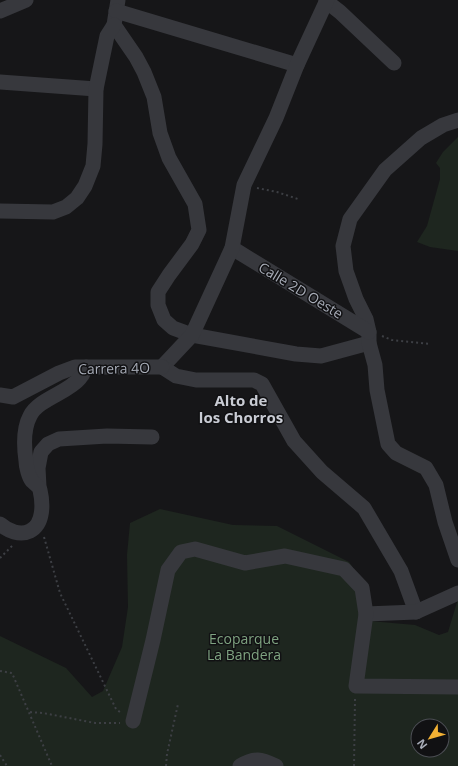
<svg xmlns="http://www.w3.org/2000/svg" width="458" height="766" font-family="'Open Sans',sans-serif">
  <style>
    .green { fill: #1e261f; fill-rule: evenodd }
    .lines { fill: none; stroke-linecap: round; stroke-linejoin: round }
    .path { stroke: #3d3f44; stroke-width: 2; stroke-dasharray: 2 3; stroke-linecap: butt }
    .minor { stroke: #37383d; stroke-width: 15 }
    .labels { text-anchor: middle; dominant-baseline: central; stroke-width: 3; stroke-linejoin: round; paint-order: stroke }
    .street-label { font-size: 14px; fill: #a8adb8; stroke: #111113 }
    .park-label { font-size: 14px; fill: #7fa381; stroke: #111113 }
    .neighbourhood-label { font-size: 15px; font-weight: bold; fill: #c9ccd4; stroke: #111113 }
  </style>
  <rect width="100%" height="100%" fill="#161618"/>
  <!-- green -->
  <g class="green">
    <polygon points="458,137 458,251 430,247 417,242 427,226 440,179 440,168 436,163 443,152"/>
    <path d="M160 509 233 525 277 526 349 562 360 578 370 621 415 625 439 635 448 632 458 599V766H0V636L66 668 92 697 103 691 122 647 128 607 127 555 130 523ZM418 726H442V750H418Z"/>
  </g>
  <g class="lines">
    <!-- path -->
    <g class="path">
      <polyline points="257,188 277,192 298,199"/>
      <polyline points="382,336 392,340 430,344"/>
      <polyline points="44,537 60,593 116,709 121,713"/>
      <polyline points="0,558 13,545"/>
      <polyline points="0,671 12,673 52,766"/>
      <polyline points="30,712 43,713 95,723 120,723"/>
      <polyline points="0,755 7,766"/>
      <polyline points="166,766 167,754 178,704"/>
      <polyline points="354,766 355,699"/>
    </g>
    <!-- minor -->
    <g class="minor">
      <polyline points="118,0 114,25 136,57 144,72 154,97 160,133 169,158 195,204 199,230 192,244 169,275 158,292 158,305 164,320 173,328 192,335 296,354 321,356 369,343"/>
      <polyline points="326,1 340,12 394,63"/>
      <polyline points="0,11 26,0"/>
      <polyline points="116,11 297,65"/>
      <polyline points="0,82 96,89"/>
      <polyline points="458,120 443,125 421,138 385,170 350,219 343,246 346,271 356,299 366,319 369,332 369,343 375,365 377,390 388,444 396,453 426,468 436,485 445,522 458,560"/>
      <polyline points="0,211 53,212 66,207 77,198 85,186 93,166 95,144 96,89 107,36 114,25"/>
      <polyline points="232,248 369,332"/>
      <polyline points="162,367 192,335 232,248 244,185 276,118 297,65 327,0"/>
      <polyline points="162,367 176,376 196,380 254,380 262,384 294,441 322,472 364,508 401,571 416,612"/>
      <polyline points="0,395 13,397 59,373 75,367 162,367"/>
      <polyline points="39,487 38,468 41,452 48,444 59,439 107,436 152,437"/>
      <path d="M0 524C8 531 20 536 30 531 44 524 43 503 40 490 39 486 35 484 32 481 29 477 26 467 26 461 24 447 23 429 30 416 38 399 68 393 80 378 83 375 84 371 86 367"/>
      <polyline points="366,614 416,612 458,593"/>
      <polyline points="133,721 153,640 168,570 181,552 195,549 245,563 285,556 344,569 362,588 366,614 356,686 458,687"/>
      <path d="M240 766C255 757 261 759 276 766"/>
    </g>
  </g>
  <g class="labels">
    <!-- street labels -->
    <g class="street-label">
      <text transform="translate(301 290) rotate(31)">Calle 2D Oeste</text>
      <text transform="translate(114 368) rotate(-1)">Carrera 4O</text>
    </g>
    <!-- park labels -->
    <g class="park-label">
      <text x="244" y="638">Ecoparque<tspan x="244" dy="16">La Bandera</tspan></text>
    </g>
    <!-- neighbourhood labels -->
    <g class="neighbourhood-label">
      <text x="241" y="400">Alto de<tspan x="241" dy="17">los Chorros</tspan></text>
    </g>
  </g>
  <!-- north arrow -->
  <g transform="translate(430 738) rotate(233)"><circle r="19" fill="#111113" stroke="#4d4f55"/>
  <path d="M0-3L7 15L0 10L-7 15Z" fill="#f2b134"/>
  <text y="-6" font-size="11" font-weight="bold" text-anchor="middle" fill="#a8adb8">N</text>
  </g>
</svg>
